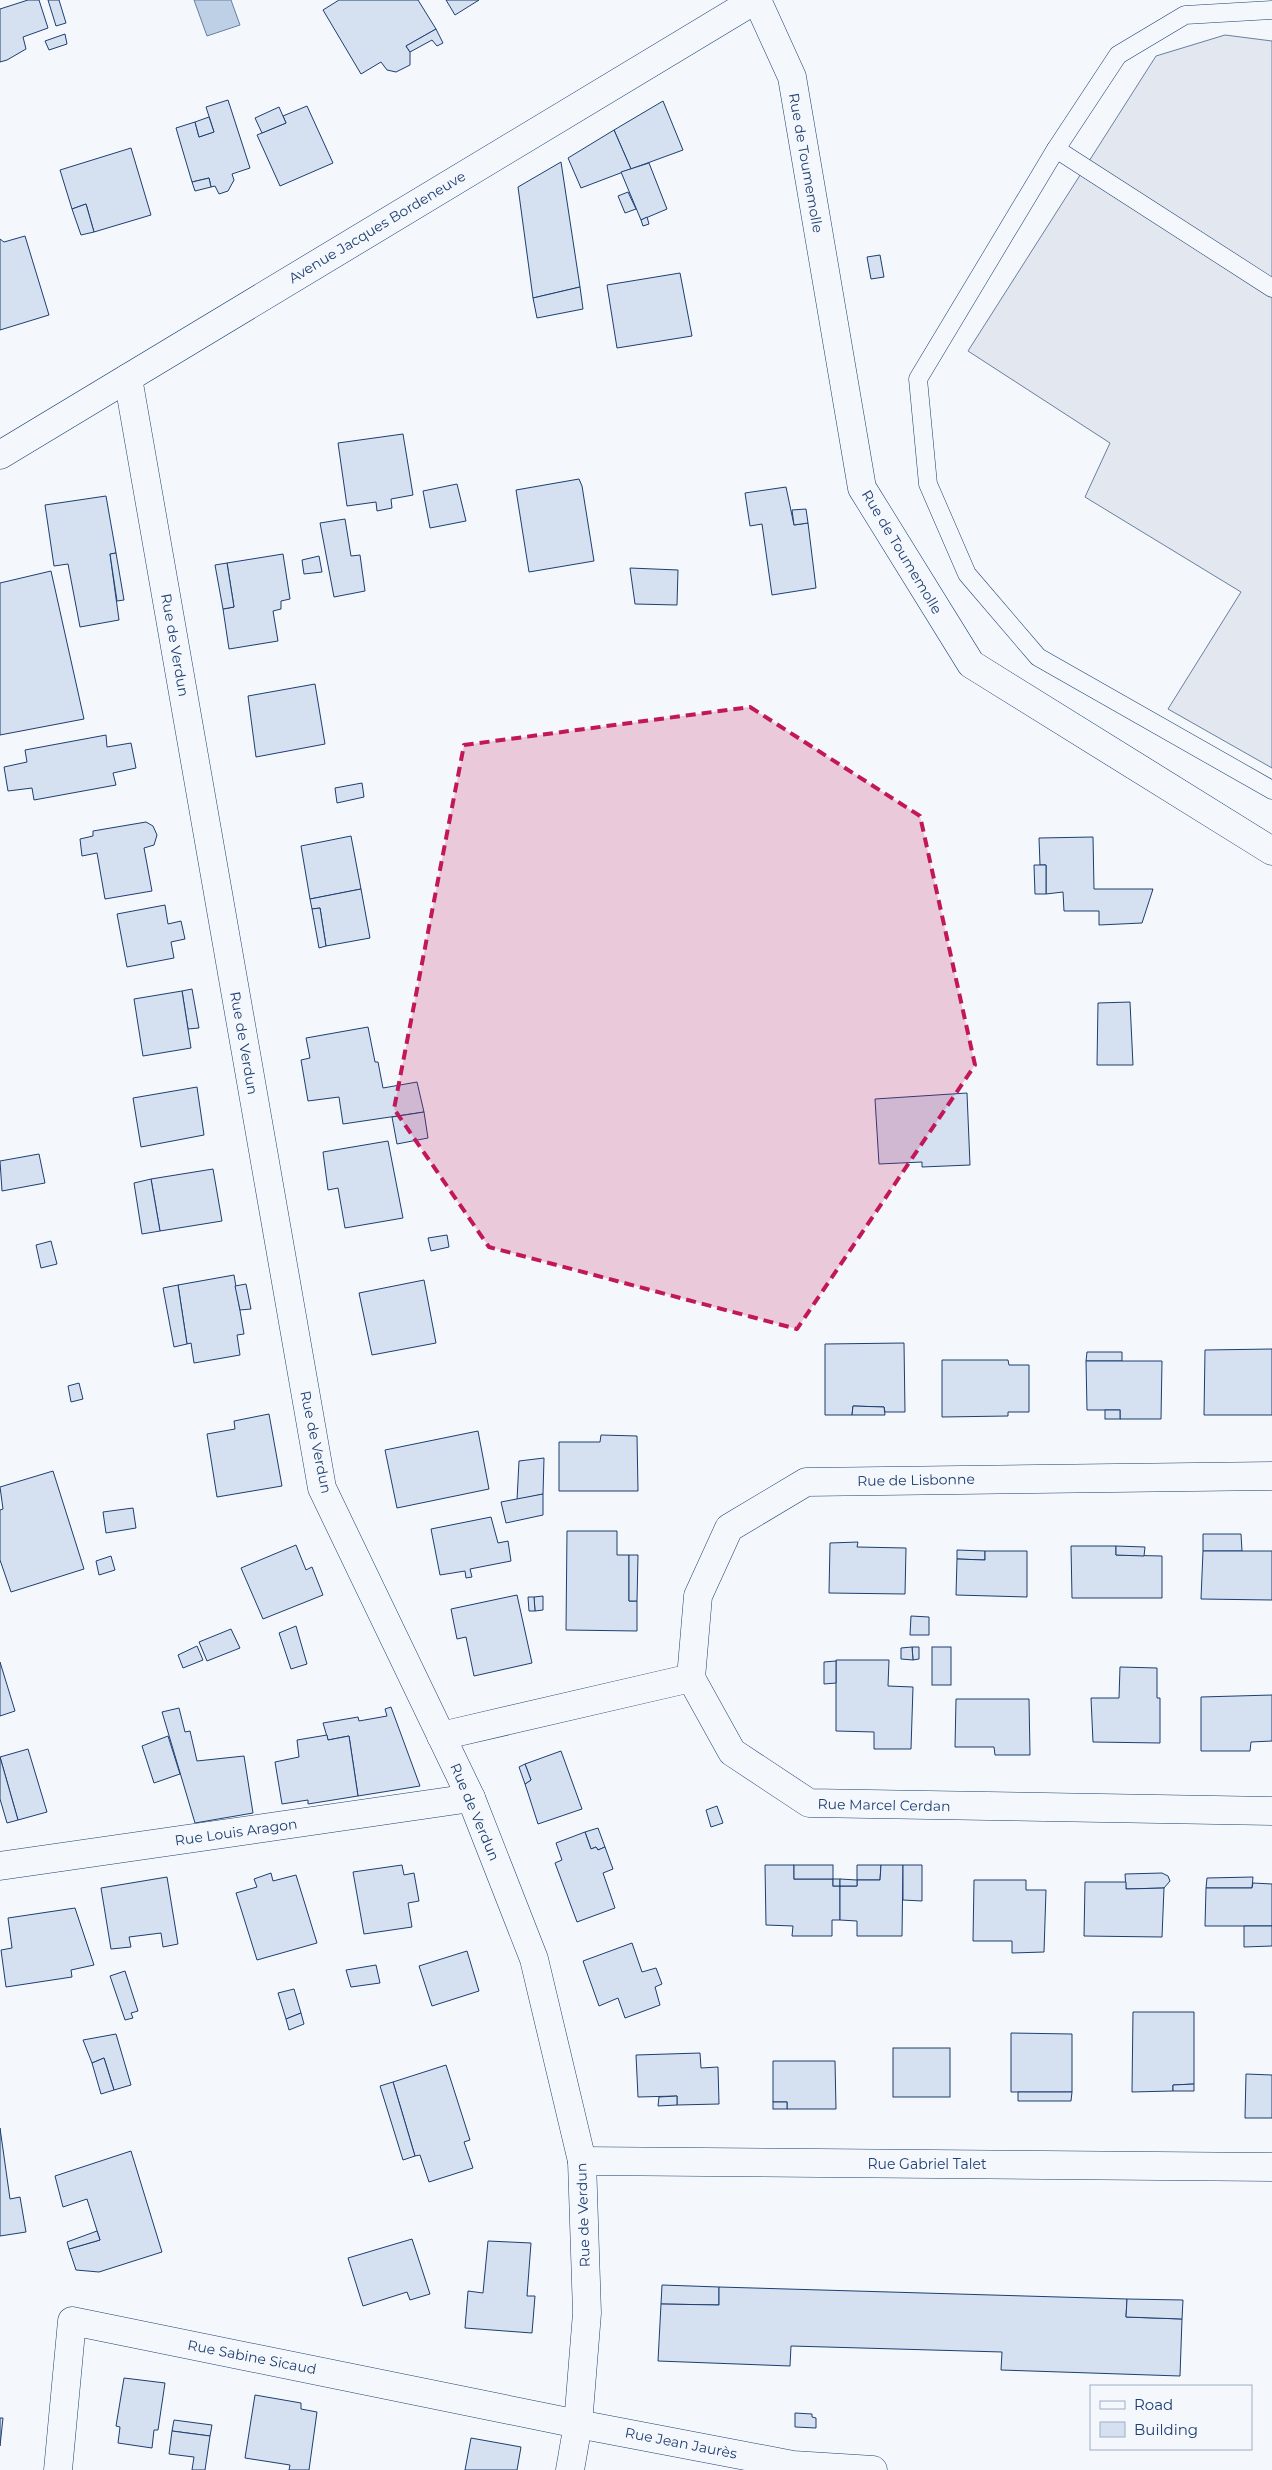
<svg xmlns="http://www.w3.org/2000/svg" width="1272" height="2470" font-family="Montserrat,sans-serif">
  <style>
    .parking { fill: #e3e8f0; stroke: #687fa3 }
    .water { fill: #bed0e5; stroke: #687fa3 }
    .building { fill: #d5e0f0; stroke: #1d3f73 }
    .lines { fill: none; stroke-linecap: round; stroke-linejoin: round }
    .service-casing { stroke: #1d3f73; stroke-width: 19 }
    .minor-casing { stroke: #1d3f73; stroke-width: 29 }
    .secondary-casing { stroke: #1d3f73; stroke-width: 29 }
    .service { stroke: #f4f7fb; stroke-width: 18 }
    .minor { stroke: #f4f7fb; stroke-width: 28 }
    .secondary { stroke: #f4f7fb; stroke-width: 28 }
    .marked { fill: #c2185b; fill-opacity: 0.2; stroke: #c2185b; stroke-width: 4; stroke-dasharray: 10 6; stroke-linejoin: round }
    .labels { text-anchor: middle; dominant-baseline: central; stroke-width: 4; stroke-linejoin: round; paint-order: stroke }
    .street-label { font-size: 14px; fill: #1d3f73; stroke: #f4f7fb }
  </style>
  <rect width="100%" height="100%" fill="#f4f7fb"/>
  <!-- parking -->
  <polygon class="parking" points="1225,35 1272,41 1272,768 1168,709 1241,592 1085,497 1110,443 968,351 1156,56"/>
  <!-- water -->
  <polygon class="water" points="194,0 231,0 240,25 207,36"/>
  <!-- building -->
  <g class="building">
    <polygon points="28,0 39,0 48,28 23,37 26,49 7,60 0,62 0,9"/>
    <polygon points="48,0 59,0 66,23 56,26"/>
    <polygon points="339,0 418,0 436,29 406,46 410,52 410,65 396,72 387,70 381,62 361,74 323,10"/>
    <polygon points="446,0 479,0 455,15"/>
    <polygon points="436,29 443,43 437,46 432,40 410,52 406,46"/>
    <polygon points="65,34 67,44 49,50 45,41"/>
    <polygon points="228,100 250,168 232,174 234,180 228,191 219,194 215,186 211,187 209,178 192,182 176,128 195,122 199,137 214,132 206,107"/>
    <polygon points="663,101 683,150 631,169 614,130"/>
    <polygon points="307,106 333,163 280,186 257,135 286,123 283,116"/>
    <polygon points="279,107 286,123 262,133 255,118"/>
    <polygon points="209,117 214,132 199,137 195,122"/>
    <polygon points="614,130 631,169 581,188 568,158"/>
    <polygon points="131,148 151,215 94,232 86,204 72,209 60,170"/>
    <polygon points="561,162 580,287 533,298 518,187"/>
    <polygon points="649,163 667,209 641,220 621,172"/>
    <polygon points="209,178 211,187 195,191 192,182"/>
    <polygon points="628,192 636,209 625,213 618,196"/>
    <polygon points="86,204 94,232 81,235 72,209"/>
    <polygon points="647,217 649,224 643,226 641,220"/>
    <polygon points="25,236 49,315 0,330 0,239 4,242"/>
    <polygon points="880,255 884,277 871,279 867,257"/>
    <polygon points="680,273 692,336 617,348 607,285"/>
    <polygon points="580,287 583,309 537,318 533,298"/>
    <polygon points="403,434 413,495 391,499 392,508 377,511 376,502 347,506 338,443"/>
    <polygon points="579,479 582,486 594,561 529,572 516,490"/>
    <polygon points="457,484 466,521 430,528 423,491"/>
    <polygon points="786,487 794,525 808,523 816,588 772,595 762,524 750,526 745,493"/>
    <polygon points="106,496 116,553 110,554 119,620 80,627 68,564 54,566 45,505"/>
    <polygon points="806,509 808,523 794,525 792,510"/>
    <polygon points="345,519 351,556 360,555 365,591 334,597 320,523"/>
    <polygon points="116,553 124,600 117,601 110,554"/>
    <polygon points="283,554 290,599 281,601 281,609 273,611 278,641 229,649 223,609 234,607 227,563"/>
    <polygon points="319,556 322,572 304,574 302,560"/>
    <polygon points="227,563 234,607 223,609 215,565"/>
    <polygon points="630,568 678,570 677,605 635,604"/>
    <polygon points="51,571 84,719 0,735 0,583"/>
    <polygon points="315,684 325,744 256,757 248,696"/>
    <polygon points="106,735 107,747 131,743 136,768 113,773 116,785 34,800 32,788 8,791 4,767 27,762 25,750"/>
    <polygon points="362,783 364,797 337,803 335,788"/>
    <polygon points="146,822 153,826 157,835 154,845 144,848 152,891 105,899 97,853 82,856 80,839 93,836 93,831"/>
    <polygon points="351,836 361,889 310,899 301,846"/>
    <polygon points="1093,837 1094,889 1153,889 1142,923 1099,925 1099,911 1064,911 1063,892 1046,894 1046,865 1040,865 1039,838"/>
    <polygon points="1034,865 1046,865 1046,894 1035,894"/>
    <polygon points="361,889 370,938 326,946 320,908 312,909 310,899"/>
    <polygon points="165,905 168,924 181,921 185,939 171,942 174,958 127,967 117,914"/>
    <polygon points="320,908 326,946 319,948 312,909"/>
    <polygon points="192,989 199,1028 188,1029 182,991"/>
    <polygon points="182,991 191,1048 143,1056 134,999"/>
    <polygon points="1130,1002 1133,1065 1097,1065 1098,1003"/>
    <polygon points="368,1027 375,1062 378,1062 383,1088 417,1082 424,1112 343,1124 339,1097 308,1101 301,1060 310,1058 306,1038"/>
    <polygon points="197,1087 204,1135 141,1147 133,1098"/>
    <polygon points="967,1093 970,1165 922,1167 922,1162 879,1164 875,1099"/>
    <polygon points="424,1112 428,1138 397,1144 392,1117"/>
    <polygon points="388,1141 403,1218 345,1228 338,1188 328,1190 323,1152"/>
    <polygon points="39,1154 45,1183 2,1191 0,1161"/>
    <polygon points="213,1169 222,1221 160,1231 151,1179"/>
    <polygon points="151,1179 160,1231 142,1234 134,1183"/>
    <polygon points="447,1235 449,1247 431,1251 428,1238"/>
    <polygon points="51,1241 57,1264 41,1268 36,1245"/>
    <polygon points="234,1275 244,1334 237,1335 240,1355 194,1363 191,1343 187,1344 178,1285"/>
    <polygon points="424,1280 436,1343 372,1355 359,1293"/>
    <polygon points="246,1284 251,1309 240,1310 235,1286"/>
    <polygon points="178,1285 187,1344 174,1347 163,1288"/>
    <polygon points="904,1343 905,1412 885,1412 884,1407 853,1406 852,1415 825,1415 825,1344"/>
    <polygon points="1272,1349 1272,1415 1204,1415 1205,1350"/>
    <polygon points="1087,1352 1122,1352 1122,1361 1086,1361"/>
    <polygon points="942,1360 1008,1360 1009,1365 1029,1365 1029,1412 1008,1412 1008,1416 942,1417"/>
    <polygon points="1086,1361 1162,1361 1161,1419 1120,1419 1120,1410 1087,1410"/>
    <polygon points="79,1383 83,1399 71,1402 68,1386"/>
    <polygon points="853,1406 884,1407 885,1415 852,1415"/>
    <rect x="1105" y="1410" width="15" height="9"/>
    <polygon points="269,1414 282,1486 217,1497 207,1434 235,1429 234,1421"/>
    <polygon points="478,1431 489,1489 397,1508 385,1450"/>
    <polygon points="601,1435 637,1436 638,1491 559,1491 559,1442 600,1442"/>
    <polygon points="544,1458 543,1494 517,1500 519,1461"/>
    <polygon points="53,1471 84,1569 11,1592 0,1560 0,1510 3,1509 0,1487"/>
    <polygon points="543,1494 543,1515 506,1523 501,1502"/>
    <polygon points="133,1508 136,1528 106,1533 103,1512"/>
    <polygon points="491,1517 498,1543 508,1541 511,1561 470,1569 472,1577 466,1578 465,1571 440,1575 431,1529"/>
    <polygon points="567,1531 617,1531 617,1555 629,1555 629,1601 637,1601 637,1631 566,1630"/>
    <polygon points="1203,1534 1241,1534 1242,1551 1203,1551"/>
    <polygon points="858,1542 857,1547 906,1548 905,1594 829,1593 830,1543"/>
    <polygon points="296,1545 306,1570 312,1567 323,1595 263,1619 241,1568"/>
    <polygon points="1071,1546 1116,1546 1116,1555 1162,1556 1162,1598 1072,1598"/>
    <polygon points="1116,1546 1145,1547 1144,1556 1116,1555"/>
    <polygon points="957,1550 985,1551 985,1560 957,1559"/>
    <polygon points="985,1551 1027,1551 1027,1597 956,1595 957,1559 985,1560"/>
    <polygon points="1203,1551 1272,1551 1272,1600 1201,1599"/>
    <polygon points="629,1555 638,1555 637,1601 629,1601"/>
    <polygon points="111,1556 115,1570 99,1575 96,1561"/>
    <polygon points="517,1595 532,1663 474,1676 466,1637 457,1639 451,1609"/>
    <polygon points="543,1596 543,1610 535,1611 534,1597"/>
    <polygon points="528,1597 534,1597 535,1611 529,1611"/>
    <polygon points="911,1616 929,1617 929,1635 910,1635"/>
    <polygon points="296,1626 307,1664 291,1669 279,1633"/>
    <polygon points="231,1629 240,1648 207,1661 199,1642"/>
    <polygon points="197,1646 203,1660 183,1668 178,1655"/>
    <polygon points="912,1647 919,1647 919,1659 913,1660"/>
    <polygon points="912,1647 913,1660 901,1659 901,1648"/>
    <rect x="932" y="1647" width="19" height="38"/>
    <polygon points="836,1660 889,1660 888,1686 913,1687 911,1749 874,1749 874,1732 836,1731"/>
    <polygon points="836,1661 836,1683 824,1684 824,1662"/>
    <polygon points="0,1662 15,1711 0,1716"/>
    <polygon points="1120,1667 1157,1668 1157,1698 1160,1698 1160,1743 1093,1742 1091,1698 1119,1698"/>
    <polygon points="1272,1695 1272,1741 1251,1742 1250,1751 1201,1751 1201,1697"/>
    <polygon points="956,1699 1029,1699 1030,1755 995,1755 994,1747 955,1747"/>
    <polygon points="391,1707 420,1786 358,1796 349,1736 328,1740 323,1723 358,1717 359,1721 387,1716 385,1709"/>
    <polygon points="179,1708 185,1732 190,1731 197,1761 244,1756 253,1813 195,1823 162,1712"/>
    <polygon points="327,1735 328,1740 349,1736 358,1796 308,1804 308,1800 282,1804 275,1762 299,1757 297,1740"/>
    <polygon points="168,1736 180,1774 154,1783 142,1746"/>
    <polygon points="28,1749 47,1812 18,1820 0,1757"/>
    <polygon points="561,1751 582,1809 538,1824 525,1784 531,1780 525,1764"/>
    <polygon points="0,1757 18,1820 7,1823 0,1799"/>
    <polygon points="525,1764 531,1780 525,1784 519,1767"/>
    <polygon points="717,1806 723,1823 711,1827 706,1810"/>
    <polygon points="598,1828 605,1847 598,1850 596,1847 591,1849 585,1832"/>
    <polygon points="585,1832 591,1849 596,1847 598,1850 605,1847 613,1869 603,1873 615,1908 577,1922 555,1863 562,1860 556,1843"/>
    <polygon points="402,1865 404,1875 414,1873 419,1901 408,1903 412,1927 364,1934 353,1872"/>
    <polygon points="765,1865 794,1865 794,1879 833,1879 833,1886 840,1886 840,1920 832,1920 832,1936 792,1936 793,1926 766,1925"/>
    <rect x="794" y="1865" width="39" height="14"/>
    <polygon points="857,1865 881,1865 880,1880 857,1880"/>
    <polygon points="881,1865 903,1865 902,1936 857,1936 857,1921 840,1920 840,1886 857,1886 857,1880 880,1880"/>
    <polygon points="903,1865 922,1865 922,1901 903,1900"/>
    <polygon points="271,1873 273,1881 296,1875 317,1943 257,1960 236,1893 257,1887 254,1879"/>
    <polygon points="1162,1873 1168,1876 1170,1881 1164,1888 1126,1889 1125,1874"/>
    <polygon points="167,1877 178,1944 163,1947 161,1933 129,1937 131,1947 111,1949 101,1888"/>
    <polygon points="1253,1877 1252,1888 1206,1888 1207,1878"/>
    <rect x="833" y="1879" width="7" height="7"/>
    <polygon points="840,1879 857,1880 857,1886 840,1886"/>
    <polygon points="974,1880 1026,1880 1026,1890 1046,1890 1044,1952 1012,1953 1012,1941 973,1941"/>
    <polygon points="1085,1882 1126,1882 1126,1889 1164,1888 1162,1937 1084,1936"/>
    <polygon points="1253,1883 1272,1884 1272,1926 1205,1926 1206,1888 1252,1888"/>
    <polygon points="75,1908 94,1965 71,1970 72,1977 6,1987 1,1950 12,1948 8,1918"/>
    <polygon points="1244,1926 1272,1926 1272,1946 1244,1947"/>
    <polygon points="632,1943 642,1972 656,1968 662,1984 655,1987 660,2005 625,2018 618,1998 599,2006 583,1961"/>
    <polygon points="467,1951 479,1991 432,2006 419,1966"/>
    <polygon points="376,1965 380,1983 351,1987 346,1970"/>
    <polygon points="125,1971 138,2011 131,2013 133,2018 125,2020 110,1976"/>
    <polygon points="294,1989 301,2013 286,2019 278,1993"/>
    <polygon points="1133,2012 1194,2012 1194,2084 1173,2085 1173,2091 1132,2092"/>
    <polygon points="301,2013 304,2024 289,2030 286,2019"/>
    <polygon points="1011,2033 1072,2034 1072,2092 1011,2092"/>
    <polygon points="116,2034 131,2085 114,2090 104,2058 92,2063 83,2040"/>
    <rect x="893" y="2048" width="57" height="49"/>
    <polygon points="700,2053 701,2068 718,2067 719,2104 677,2105 677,2096 638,2097 636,2055"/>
    <polygon points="104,2058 114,2090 101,2094 92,2063"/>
    <polygon points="773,2061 835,2061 836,2109 787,2109 787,2102 773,2102"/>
    <polygon points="446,2065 470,2140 464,2142 473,2168 429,2182 420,2155 415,2156 393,2082"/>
    <polygon points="1246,2074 1272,2075 1272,2118 1245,2118"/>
    <polygon points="393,2082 415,2156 403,2160 380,2086"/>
    <polygon points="1194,2084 1194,2091 1173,2091 1173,2085"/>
    <polygon points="1018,2092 1072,2092 1071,2101 1018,2101"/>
    <polygon points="677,2096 677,2105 658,2106 659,2097"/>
    <rect x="773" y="2102" width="14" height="7"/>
    <polygon points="0,2128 10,2199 20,2197 26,2232 0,2236"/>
    <polygon points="131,2151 162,2252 99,2272 76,2270 69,2249 100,2240 87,2199 63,2207 55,2176"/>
    <polygon points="97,2231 100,2240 69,2249 67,2242"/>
    <polygon points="412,2239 430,2294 410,2300 407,2292 363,2306 348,2258"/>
    <polygon points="488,2241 531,2243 527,2296 535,2296 532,2333 465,2328 468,2291 483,2293"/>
    <polygon points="662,2285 719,2287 719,2305 661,2304"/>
    <polygon points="719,2287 1127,2299 1126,2317 1182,2319 1180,2376 1001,2370 1002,2352 791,2346 790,2366 658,2361 661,2304 719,2305"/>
    <polygon points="1127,2299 1183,2300 1182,2319 1126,2317"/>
    <polygon points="124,2378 165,2383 158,2430 154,2430 152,2448 118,2443 120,2427 116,2426"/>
    <polygon points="255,2395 301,2403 301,2409 317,2412 309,2470 289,2470 290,2465 245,2458"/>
    <polygon points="795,2413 812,2414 812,2417 816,2418 816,2428 795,2427"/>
    <polygon points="0,2418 3,2418 0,2446"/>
    <polygon points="174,2420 212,2425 210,2436 172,2431"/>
    <polygon points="172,2431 210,2436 205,2470 192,2470 194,2457 169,2454"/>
    <polygon points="471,2438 521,2447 517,2470 465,2470"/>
  </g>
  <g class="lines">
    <!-- service casing -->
    <g class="service-casing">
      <g id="service">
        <polyline points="1272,10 1185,15 1118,55 1056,149 918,379 928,484 967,574 1038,657 1272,790"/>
        <polyline points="1056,149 1272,288"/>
      </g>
    </g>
    <!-- minor casing -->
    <g class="minor-casing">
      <g id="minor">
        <polyline points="757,0 792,77 862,488 971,664 1272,851"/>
        <polyline points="128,378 322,1488 471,1798 534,1959 582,2161 587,2313 578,2424 570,2470"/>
        <polyline points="691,1678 698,1596 729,1528 806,1482 1272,1476"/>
        <polyline points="441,1736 691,1678 732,1752 809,1803 1272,1811"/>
        <polyline points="0,1866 471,1798"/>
        <polyline points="582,2161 1272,2167"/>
        <polyline points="58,2470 72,2321 578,2424 793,2465 873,2470"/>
      </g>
    </g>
    <!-- secondary casing -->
    <g class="secondary-casing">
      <polyline id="secondary" points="0,455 755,0"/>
    </g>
    <!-- service -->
    <use href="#service" class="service"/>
    <!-- minor -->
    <use href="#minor" class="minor"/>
    <!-- secondary -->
    <use href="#secondary" class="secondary"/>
  </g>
  <!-- marked area -->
  <path class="marked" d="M750 707 920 816 975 1065 797 1329 489 1247 394 1109 464 745Z"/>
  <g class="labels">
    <!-- street labels -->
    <g class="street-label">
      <text transform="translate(806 163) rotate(80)">Rue de Toumemolle</text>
      <text transform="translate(377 227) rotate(-31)">Avenue Jacques Bordeneuve</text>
      <text transform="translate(902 552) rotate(59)">Rue de Toumemolle</text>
      <text transform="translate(175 645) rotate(80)">Rue de Verdun</text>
      <text transform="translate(244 1043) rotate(80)">Rue de Verdun</text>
      <text transform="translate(316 1442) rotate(78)">Rue de Verdun</text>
      <text transform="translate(916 1480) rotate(-1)">Rue de Lisbonne</text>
      <text transform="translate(884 1805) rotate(1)">Rue Marcel Cerdan</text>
      <text transform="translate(475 1812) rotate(67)">Rue de Verdun</text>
      <text transform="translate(236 1832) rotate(-8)">Rue Louis Aragon</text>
      <text x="927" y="2164">Rue Gabriel Talet</text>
      <text transform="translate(583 2215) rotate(-92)">Rue de Verdun</text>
      <text transform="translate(252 2357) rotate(11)">Rue Sabine Sicaud</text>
      <text transform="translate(681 2443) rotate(11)">Rue Jean Jaurès</text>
    </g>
  </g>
  <!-- legend -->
  <rect x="1090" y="2385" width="162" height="65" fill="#f4f7fb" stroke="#9eadc5"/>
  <rect x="1100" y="2401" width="25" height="8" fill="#f4f7fb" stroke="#9eadc5"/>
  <text x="1134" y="2410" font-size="15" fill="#1d3f73">Road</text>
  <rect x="1100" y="2422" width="25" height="15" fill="#d5e0f0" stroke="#9eadc5"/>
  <text x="1134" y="2435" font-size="15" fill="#1d3f73">Building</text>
</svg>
